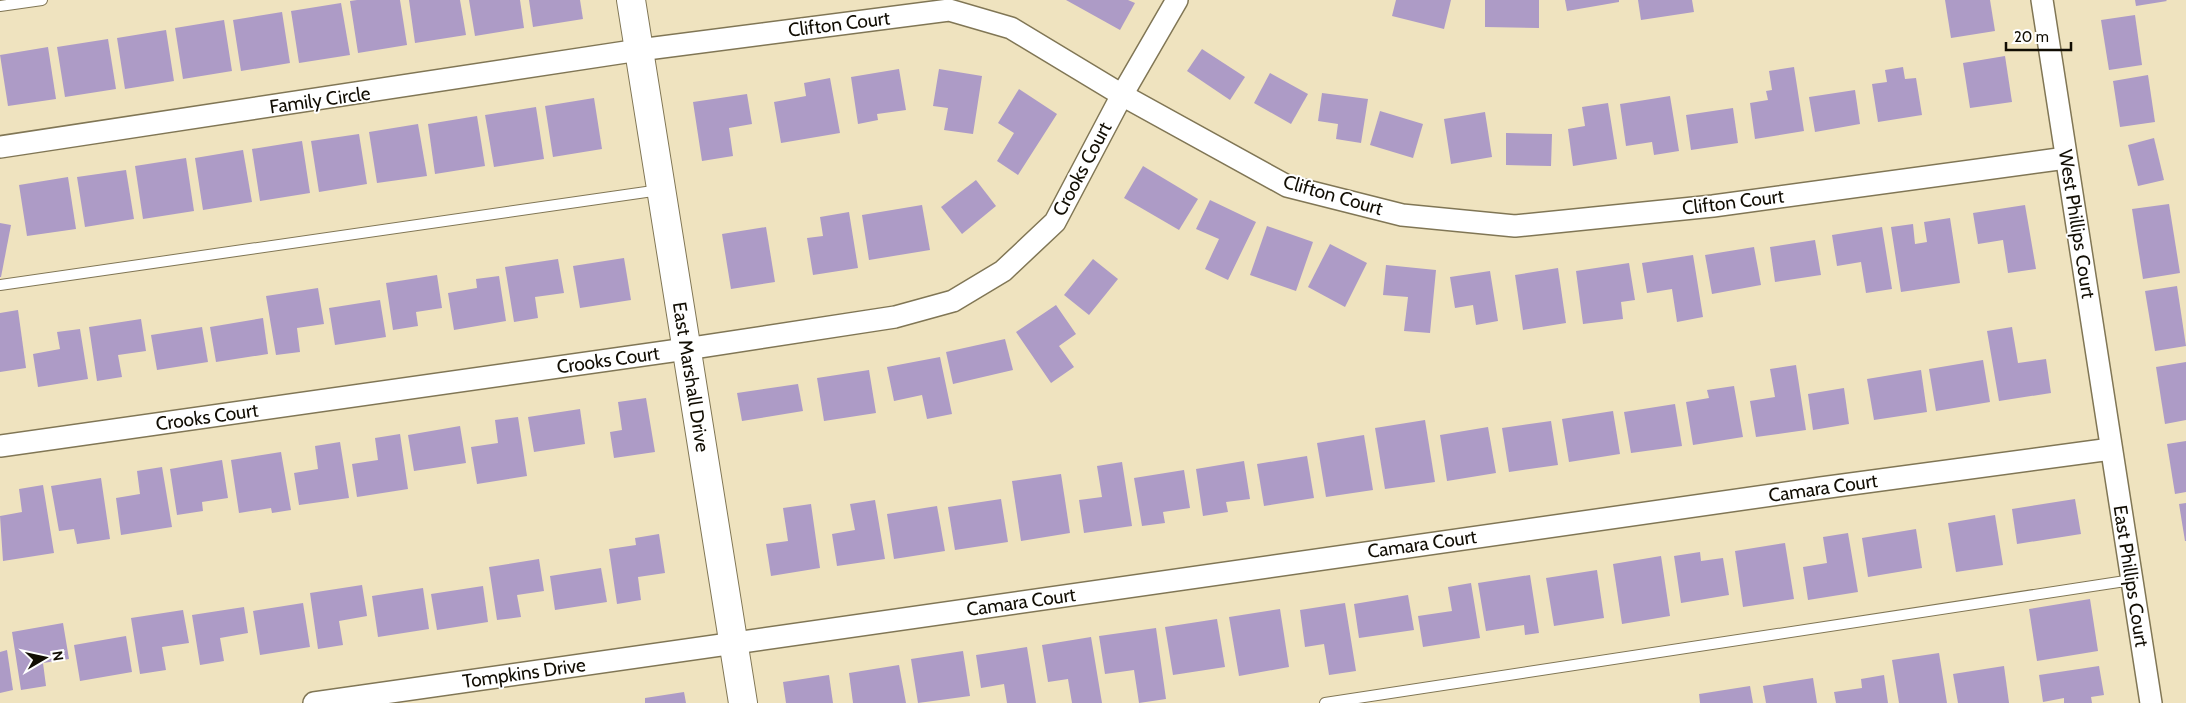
<svg xmlns="http://www.w3.org/2000/svg" width="2186" height="703" font-family="Cabin,sans-serif">
  <style>
    .building { fill: #ad9bc6 }
    .lines { fill: none; stroke-linecap: round; stroke-linejoin: round }
    .lane-casing { stroke: #807655; stroke-width: 12 }
    .street-casing { stroke: #807655; stroke-width: 24 }
    .secondary-casing { stroke: #807655; stroke-width: 30 }
    .lane { stroke: #fff; stroke-width: 10 }
    .street { stroke: #fff; stroke-width: 21 }
    .secondary { stroke: #fff; stroke-width: 28 }
    .labels { text-anchor: middle; dominant-baseline: central; stroke-width: 4; stroke-linejoin: round; paint-order: stroke }
    .street-label { font-size: 19px; fill: #110d03; stroke: #fff }
  </style>
  <rect width="100%" height="100%" fill="#efe3bf"/>
  <!-- building -->
  <g class="building">
    <polygon points="357,0 400,0 407,45 358,53 350,1"/>
    <polygon points="409,0 460,0 466,35 415,43"/>
    <polygon points="469,0 520,0 524,28 475,36"/>
    <polygon points="529,0 580,0 583,19 533,27"/>
    <polygon points="1066,0 1128,0 1135,3 1120,30"/>
    <polygon points="1396,0 1451,0 1444,29 1392,16"/>
    <polygon points="1485,0 1539,0 1539,28 1485,27"/>
    <polygon points="1565,0 1619,0 1619,2 1567,11"/>
    <polygon points="1638,0 1692,0 1694,12 1641,20"/>
    <polygon points="1945,0 1990,0 1995,31 1951,38"/>
    <polygon points="2135,0 2166,0 2167,1 2136,6"/>
    <polygon points="341,3 350,55 299,63 291,11"/>
    <polygon points="282,12 290,63 241,71 233,20"/>
    <polygon points="2135,15 2142,65 2109,70 2101,20"/>
    <polygon points="224,20 232,71 183,79 175,28"/>
    <polygon points="166,30 174,81 125,89 117,38"/>
    <polygon points="108,39 116,89 65,97 57,47"/>
    <polygon points="48,47 56,99 8,106 0,55"/>
    <polygon points="1202,49 1245,77 1230,100 1187,71"/>
    <polygon points="2005,56 2012,102 1970,108 1963,63"/>
    <polygon points="1794,67 1804,131 1755,139 1750,103 1768,100 1766,91 1772,90 1769,71"/>
    <polygon points="1903,67 1905,79 1916,78 1922,115 1878,122 1872,84 1887,82 1885,70"/>
    <polygon points="899,69 906,110 877,114 878,120 858,124 851,77"/>
    <polygon points="939,69 982,76 973,134 944,130 948,108 933,106"/>
    <polygon points="1270,73 1308,94 1291,124 1254,103"/>
    <polygon points="2148,75 2155,122 2120,127 2113,81"/>
    <polygon points="830,78 840,133 781,143 774,102 806,96 804,83"/>
    <polygon points="1019,89 1057,114 1018,175 997,161 1014,133 998,123"/>
    <polygon points="1855,90 1860,124 1815,132 1809,97"/>
    <polygon points="1322,93 1368,99 1361,143 1336,139 1338,124 1318,121"/>
    <polygon points="747,94 752,124 729,128 733,156 702,161 693,102"/>
    <polygon points="1670,96 1679,151 1654,155 1652,142 1626,146 1620,104"/>
    <polygon points="594,98 602,149 553,157 545,106"/>
    <polygon points="1608,103 1617,159 1573,166 1568,129 1585,126 1582,107"/>
    <polygon points="536,107 544,159 494,167 485,115"/>
    <polygon points="1733,108 1738,143 1691,150 1686,115"/>
    <polygon points="1380,111 1423,124 1413,158 1370,145"/>
    <polygon points="1485,112 1492,157 1451,164 1444,119"/>
    <polygon points="477,116 485,166 435,174 428,124"/>
    <polygon points="418,124 427,176 377,183 369,132"/>
    <polygon points="1506,133 1552,134 1551,166 1506,165"/>
    <polygon points="359,134 367,184 319,192 311,141"/>
    <polygon points="2154,138 2164,180 2138,186 2128,145"/>
    <polygon points="302,141 310,193 260,201 252,149"/>
    <polygon points="243,150 252,202 203,210 195,158"/>
    <polygon points="186,158 194,211 143,219 135,166"/>
    <polygon points="1143,166 1198,199 1179,230 1124,198"/>
    <polygon points="126,170 134,219 85,227 77,177"/>
    <polygon points="68,177 76,229 27,236 19,185"/>
    <polygon points="976,180 996,206 962,234 941,207"/>
    <polygon points="1210,200 1256,222 1228,280 1205,269 1219,239 1196,229"/>
    <polygon points="2169,204 2180,273 2143,279 2132,209"/>
    <polygon points="922,205 930,250 869,260 862,215"/>
    <polygon points="2025,205 2036,269 2008,273 2003,240 1978,244 1973,213"/>
    <polygon points="849,212 858,268 813,275 807,238 823,236 820,217"/>
    <polygon points="1950,218 1960,283 1901,292 1891,227 1913,224 1915,244 1927,242 1924,222"/>
    <polygon points="0,223 11,225 1,277 0,277"/>
    <polygon points="1267,226 1313,242 1296,291 1250,275"/>
    <polygon points="766,227 775,282 731,289 722,234"/>
    <polygon points="1882,227 1892,289 1866,293 1861,262 1837,266 1832,235"/>
    <polygon points="1815,240 1821,275 1775,282 1770,247"/>
    <polygon points="1330,244 1367,263 1345,307 1308,287"/>
    <polygon points="1754,247 1761,285 1712,294 1705,255"/>
    <polygon points="1693,255 1703,317 1677,322 1672,289 1647,293 1642,263"/>
    <polygon points="624,258 631,300 580,308 573,266"/>
    <polygon points="558,259 564,293 535,297 538,318 514,322 505,267"/>
    <polygon points="1093,259 1118,279 1089,315 1064,295"/>
    <polygon points="1629,263 1635,300 1621,302 1623,319 1583,324 1576,271"/>
    <polygon points="1386,265 1436,270 1430,333 1404,331 1408,297 1383,295"/>
    <polygon points="1558,268 1566,323 1523,330 1515,275"/>
    <polygon points="1490,271 1498,321 1476,325 1473,305 1455,308 1450,277"/>
    <polygon points="437,275 442,308 416,312 418,326 393,330 386,283"/>
    <polygon points="499,276 506,321 454,330 448,293 477,288 476,279"/>
    <polygon points="2177,286 2186,346 2155,351 2145,291"/>
    <polygon points="318,288 324,324 297,328 300,352 276,355 266,296"/>
    <polygon points="380,300 386,337 335,345 329,308"/>
    <polygon points="1056,305 1076,334 1059,346 1074,367 1051,383 1016,332"/>
    <polygon points="18,310 26,368 0,372 0,313"/>
    <polygon points="263,318 268,354 216,362 210,327"/>
    <polygon points="141,319 146,351 118,355 122,377 97,381 89,327"/>
    <polygon points="202,327 208,362 157,370 151,335"/>
    <polygon points="2012,327 2018,363 2046,359 2051,393 1999,401 1987,331"/>
    <polygon points="80,329 88,379 38,387 33,354 60,349 57,332"/>
    <polygon points="1005,339 1013,370 953,384 946,352"/>
    <polygon points="940,357 952,414 927,419 922,395 894,401 887,367"/>
    <polygon points="1983,360 1990,402 1936,411 1929,369"/>
    <polygon points="2186,362 2186,420 2165,424 2156,367"/>
    <polygon points="1796,365 1806,430 1756,437 1750,401 1775,397 1770,369"/>
    <polygon points="869,370 876,413 824,421 817,378"/>
    <polygon points="1921,370 1927,412 1874,420 1867,379"/>
    <polygon points="798,384 803,411 742,421 737,393"/>
    <polygon points="1734,386 1743,437 1693,445 1686,402 1709,398 1707,390"/>
    <polygon points="1844,388 1849,424 1813,430 1808,394"/>
    <polygon points="646,398 655,452 614,458 610,432 622,430 618,402"/>
    <polygon points="1675,404 1682,446 1631,453 1624,412"/>
    <polygon points="580,409 585,444 534,452 528,417"/>
    <polygon points="1613,411 1620,454 1569,462 1562,419"/>
    <polygon points="518,417 527,476 477,484 471,447 498,443 495,420"/>
    <polygon points="1425,420 1435,482 1385,489 1375,428"/>
    <polygon points="1551,421 1558,465 1509,472 1502,428"/>
    <polygon points="460,426 466,463 414,471 408,435"/>
    <polygon points="1488,427 1496,473 1447,481 1440,435"/>
    <polygon points="400,434 408,489 357,497 352,464 378,460 375,438"/>
    <polygon points="1364,435 1373,490 1326,497 1317,443"/>
    <polygon points="2186,441 2186,492 2175,494 2167,444"/>
    <polygon points="340,442 349,498 299,505 294,473 318,469 315,446"/>
    <polygon points="281,452 291,510 272,513 271,508 239,513 231,460"/>
    <polygon points="1307,456 1314,498 1264,506 1257,464"/>
    <polygon points="222,460 228,498 202,502 203,511 177,515 170,469"/>
    <polygon points="1244,461 1250,499 1226,502 1228,512 1203,516 1196,469"/>
    <polygon points="1122,462 1132,526 1084,533 1079,500 1102,497 1097,466"/>
    <polygon points="162,467 172,527 121,535 116,498 140,494 137,471"/>
    <polygon points="1184,470 1190,508 1163,512 1165,523 1142,526 1134,478"/>
    <polygon points="1061,474 1070,533 1021,541 1012,481"/>
    <polygon points="101,478 110,539 77,544 74,529 59,531 51,486"/>
    <polygon points="43,485 54,553 3,561 0,516 22,512 19,489"/>
    <polygon points="1001,499 1008,542 955,550 948,507"/>
    <polygon points="2075,499 2081,534 2017,544 2012,509"/>
    <polygon points="875,500 885,559 837,566 832,534 855,530 850,504"/>
    <polygon points="2186,503 2186,541 2185,541 2179,504"/>
    <polygon points="811,504 820,568 771,576 766,544 788,541 783,508"/>
    <polygon points="937,506 945,551 894,559 887,514"/>
    <polygon points="1995,515 2003,565 1956,572 1948,523"/>
    <polygon points="1916,529 1922,568 1868,577 1862,538"/>
    <polygon points="1848,533 1858,592 1808,600 1803,567 1827,563 1823,537"/>
    <polygon points="659,534 665,573 638,577 641,600 617,604 609,549 636,545 635,538"/>
    <polygon points="1785,543 1794,599 1743,607 1735,551"/>
    <polygon points="1700,552 1701,561 1723,558 1729,595 1681,603 1674,556"/>
    <polygon points="1661,556 1670,616 1622,624 1613,564"/>
    <polygon points="539,559 544,591 517,595 521,617 497,620 489,567"/>
    <polygon points="601,568 607,602 555,610 550,576"/>
    <polygon points="1597,570 1604,618 1554,626 1546,578"/>
    <polygon points="1530,575 1539,633 1525,635 1524,625 1486,631 1478,583"/>
    <polygon points="1471,583 1480,638 1423,647 1418,616 1452,611 1448,587"/>
    <polygon points="362,585 367,616 339,621 343,645 318,649 310,593"/>
    <polygon points="483,586 488,622 437,630 431,594"/>
    <polygon points="423,588 429,629 378,637 372,596"/>
    <polygon points="1408,595 1414,630 1359,638 1354,604"/>
    <polygon points="2090,599 2098,651 2037,661 2029,609"/>
    <polygon points="303,603 310,647 260,655 253,611"/>
    <polygon points="1345,603 1356,671 1329,675 1324,644 1305,647 1300,610"/>
    <polygon points="244,607 248,633 220,638 224,661 200,665 192,615"/>
    <polygon points="1280,609 1289,667 1239,676 1229,617"/>
    <polygon points="183,610 189,643 162,647 166,670 140,674 131,618"/>
    <polygon points="1217,619 1225,667 1173,675 1165,627"/>
    <polygon points="63,623 69,659 43,663 46,686 21,690 12,632"/>
    <polygon points="1156,628 1166,699 1139,703 1134,670 1105,674 1099,636"/>
    <polygon points="126,636 132,672 80,681 74,645"/>
    <polygon points="1091,637 1102,703 1072,703 1068,679 1048,682 1042,645"/>
    <polygon points="1027,647 1036,703 1007,703 1004,684 981,688 976,655"/>
    <polygon points="7,650 13,690 0,693 0,652"/>
    <polygon points="963,651 970,696 918,703 911,659"/>
    <polygon points="1939,653 1947,703 1899,703 1892,660"/>
    <polygon points="899,665 906,703 853,703 849,673"/>
    <polygon points="2004,666 2009,703 1958,703 1953,674"/>
    <polygon points="2099,666 2104,695 2091,697 2092,703 2064,703 2064,698 2043,702 2039,675"/>
    <polygon points="829,675 833,703 786,703 783,682"/>
    <polygon points="1884,675 1888,703 1836,703 1834,692 1862,688 1861,679"/>
    <polygon points="1813,678 1817,703 1766,703 1763,686"/>
    <polygon points="1750,686 1753,703 1700,703 1699,694"/>
    <polygon points="684,692 686,703 645,703 645,698"/>
  </g>
  <g class="lines">
    <!-- lane casing -->
    <g class="lane-casing">
      <g id="lane">
        <polyline points="0,6 42,0"/>
        <polyline points="0,285 660,190"/>
        <polyline points="1325,703 2132,580"/>
      </g>
    </g>
    <!-- street casing -->
    <g class="street-casing">
      <g id="street">
        <polyline points="2042,0 2151,703"/>
        <polyline points="0,147 639,50 949,10 1011,28 1122,95 1287,186 1402,215 1515,226 1713,206 2066,158"/>
        <polyline points="0,446 686,349 895,317 953,301 1003,271 1055,222 1122,95 1177,0"/>
        <polyline points="314,703 1821,488 2111,449"/>
      </g>
    </g>
    <!-- secondary casing -->
    <g class="secondary-casing">
      <polyline id="secondary" points="631,0 743,703"/>
    </g>
    <!-- lane -->
    <use href="#lane" class="lane"/>
    <!-- street -->
    <use href="#street" class="street"/>
    <!-- secondary -->
    <use href="#secondary" class="secondary"/>
  </g>
  <g class="labels">
    <!-- street labels -->
    <g class="street-label">
      <text transform="translate(839 24) rotate(-7)">Clifton Court</text>
      <text transform="translate(320 100) rotate(-8)">Family Circle</text>
      <text transform="translate(1082 169) rotate(-62)">Crooks Court</text>
      <text transform="translate(1333 195) rotate(16)">Clifton Court</text>
      <text transform="translate(1733 202) rotate(-7)">Clifton Court</text>
      <text transform="translate(2077 224) rotate(81)">West Phillips Court</text>
      <text transform="translate(608 360) rotate(-8)">Crooks Court</text>
      <text transform="translate(691 377) rotate(81)">East Marshall Drive</text>
      <text transform="translate(207 417) rotate(-8)">Crooks Court</text>
      <text transform="translate(1823 488) rotate(-8)">Camara Court</text>
      <text transform="translate(1422 544) rotate(-8)">Camara Court</text>
      <text transform="translate(2131 576) rotate(81)">East Phillips Court</text>
      <text transform="translate(1021 602) rotate(-8)">Camara Court</text>
      <text transform="translate(524 673) rotate(-8)">Tompkins Drive</text>
    </g>
  </g>
  <!-- north arrow -->
  <g transform="translate(45 658) rotate(81)" stroke="#ffffff" stroke-width="4" paint-order="stroke">
  <path d="M0-4L9 19L0 12L-9 19Z" fill="#110d03"/>
  <text y="-8" font-size="14" font-weight="bold" text-anchor="middle" fill="#110d03">N</text>
  </g>
  <!-- scale -->
  <path d="M2006 42v8h65v-8" fill="none" stroke="#110d03" stroke-width="2.5"/>
  <text x="2014" y="42" font-size="15" fill="#110d03" stroke="#ffffff" stroke-width="4" paint-order="stroke">20 m</text>
</svg>
